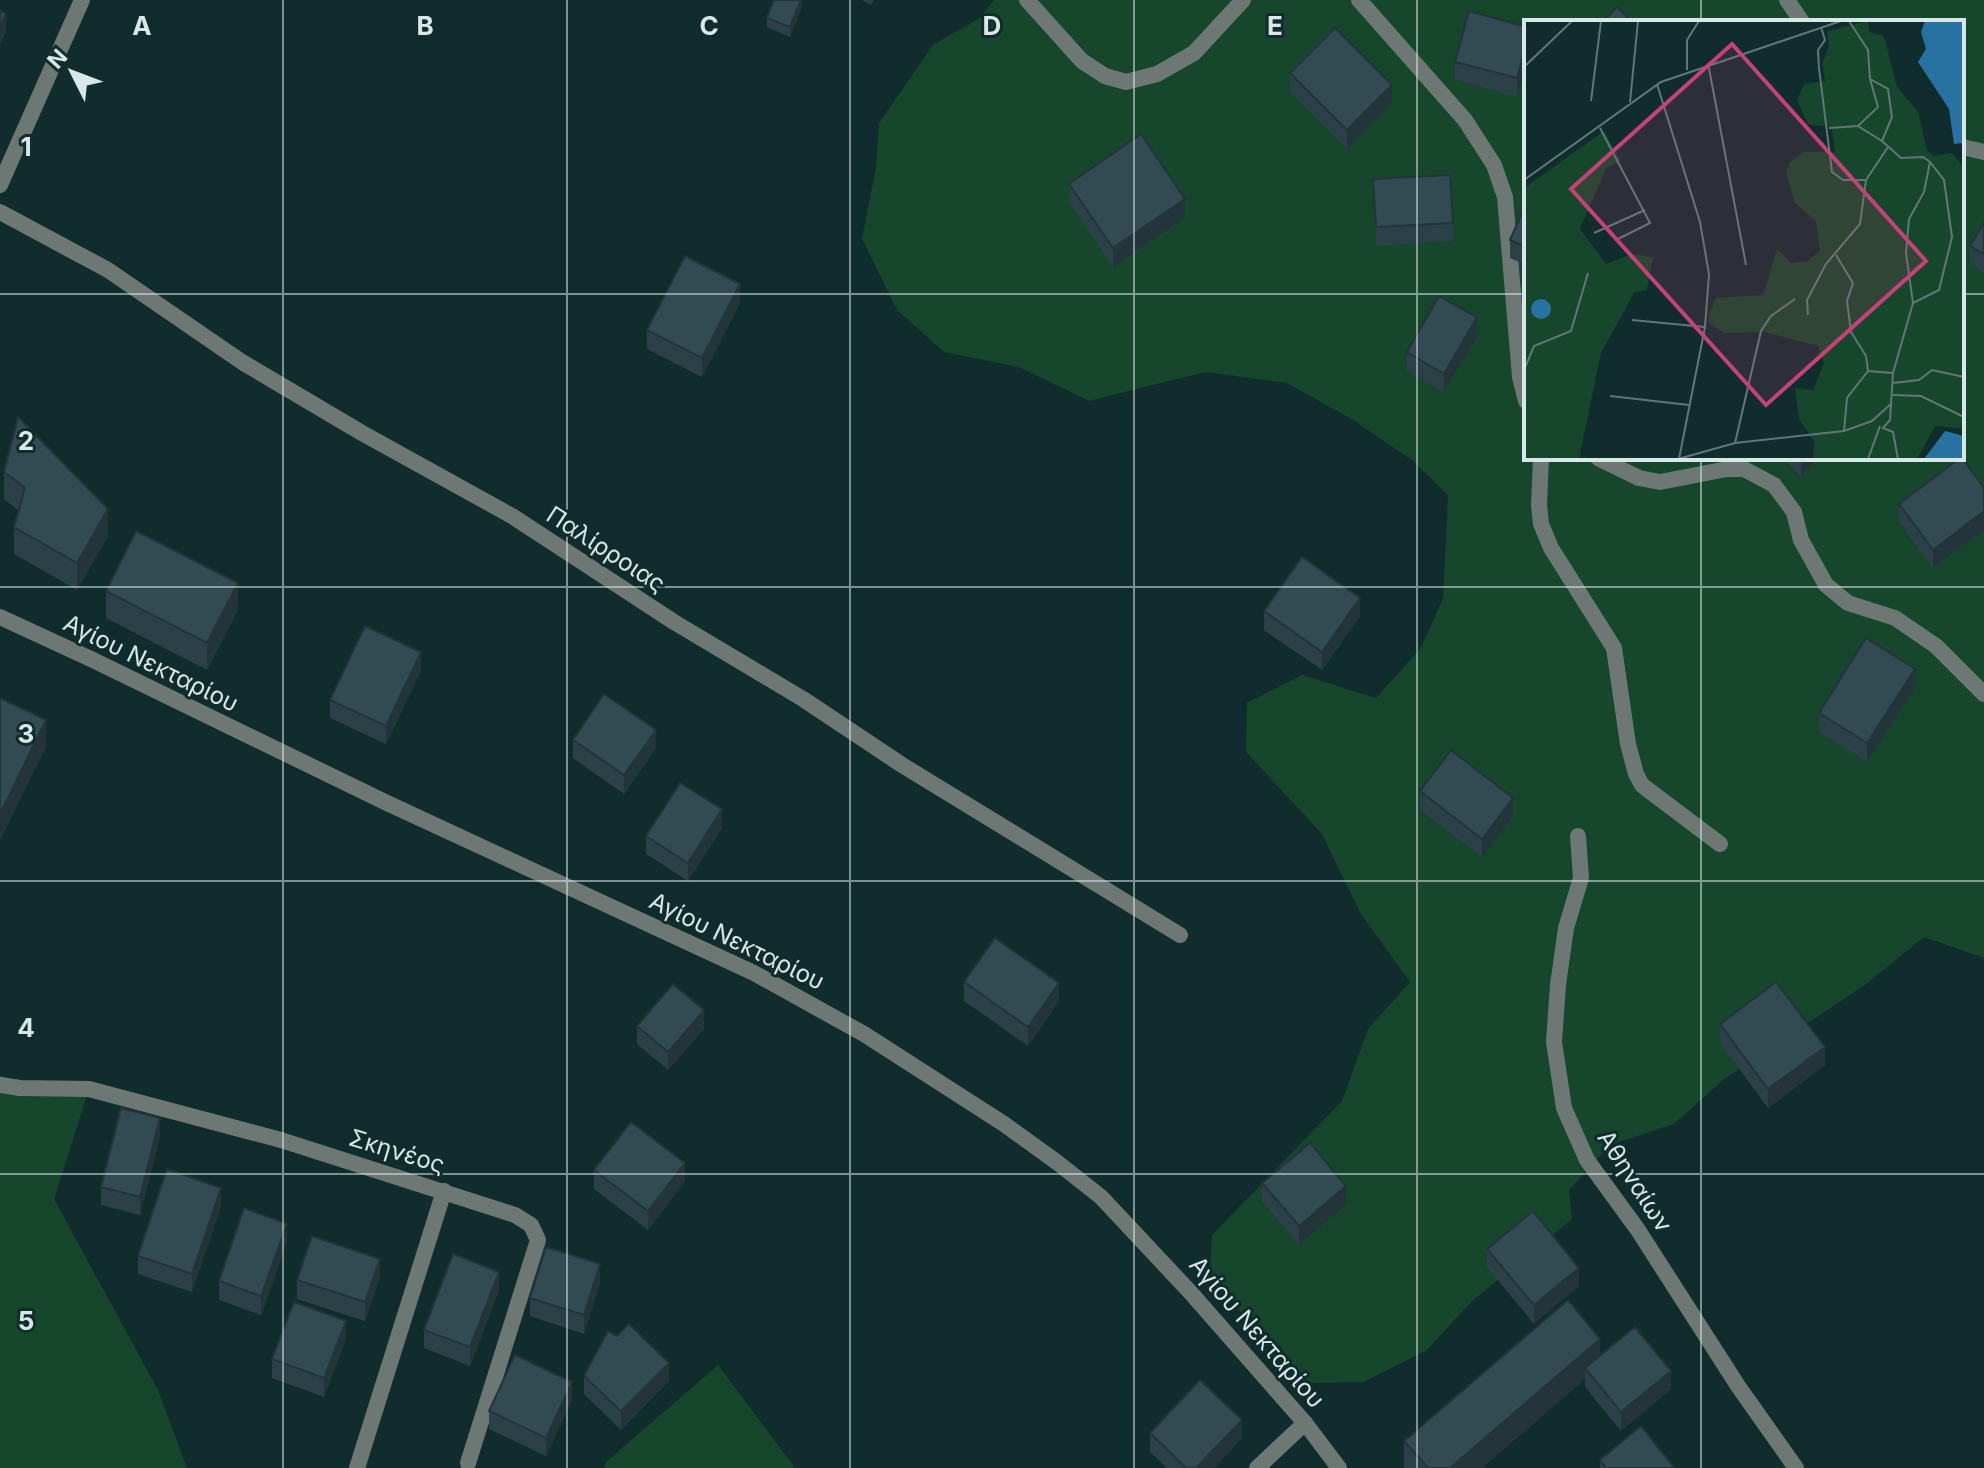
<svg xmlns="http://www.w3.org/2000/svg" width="1984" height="1468" font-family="Inter,sans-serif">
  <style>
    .green { fill: #16462b; fill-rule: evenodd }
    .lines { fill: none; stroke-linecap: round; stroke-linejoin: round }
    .minor { stroke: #6d7875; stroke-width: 16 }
    .wall { fill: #2b4047 }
    .shaded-wall { fill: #23343a }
    .building { fill: #324b53; stroke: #23343a; stroke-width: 2 }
    .grid { fill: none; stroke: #d8e7e7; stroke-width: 2; stroke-opacity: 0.55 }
    .labels { text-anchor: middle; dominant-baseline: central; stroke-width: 6; stroke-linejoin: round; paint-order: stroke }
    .street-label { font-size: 24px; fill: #d8e7e7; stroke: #112c2d }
    .inset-road { fill: none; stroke: #617777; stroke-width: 2 }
    .view { fill: #c64177; fill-opacity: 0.15; stroke: #c64177; stroke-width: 4 }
    .inset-edge { fill: none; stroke: #d8e7e7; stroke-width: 4 }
    .grid-label { font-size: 26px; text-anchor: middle; font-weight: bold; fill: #d8e7e7; stroke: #112c2d; stroke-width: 6; stroke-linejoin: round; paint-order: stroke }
  </style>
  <rect width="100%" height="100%" fill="#112c2d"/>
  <!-- green -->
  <g class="green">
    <path d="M994 0H1984V958L1924 937 1865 985 1723 1080 1674 1124 1610 1145 1569 1190 1572 1219 1471 1302 1427 1350 1363 1382 1310 1383 1263 1341 1210 1273 1212 1235 1342 1101 1368 1029 1410 982 1361 914 1322 834 1246 752 1247 703 1302 675 1376 698 1421 648 1443 598 1448 495 1413 461 1355 421 1287 383 1206 372 1089 401 1019 367 944 352 897 310 862 239 876 167 879 123 933 45 980 18ZM1526 22H1962V458H1526Z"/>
    <polygon points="0,1076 87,1095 54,1199 158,1390 187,1468 0,1468"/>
    <polygon points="718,1365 795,1468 604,1468 606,1462"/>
  </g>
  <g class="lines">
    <!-- minor -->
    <g class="minor">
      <polyline points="1027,0 1082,61 1105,76 1126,82 1157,74 1194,53 1243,0"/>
      <polyline points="1359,0 1465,120 1494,165 1505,197 1520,377 1526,401"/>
      <polyline points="1787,0 1802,22"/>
      <polyline points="1962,147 1984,152"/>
      <polyline points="0,185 82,0"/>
      <polyline points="0,212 108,270 242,362 362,433 512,516 674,622 803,699 902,765 1180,935"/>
      <polyline points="1541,458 1539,505 1541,524 1551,548 1614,648 1628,744 1636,774 1642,785 1647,789 1720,844"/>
      <polyline points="1598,458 1639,478 1660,482 1727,469 1744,469 1774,485 1794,512 1801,540 1826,585 1848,603 1895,618 1936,646 1984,694"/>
      <polyline points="0,617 93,660 387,803 754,973 864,1034 1004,1124 1058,1163 1101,1197 1191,1293 1305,1423 1339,1468"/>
      <polyline points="1578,836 1581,878 1566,928 1558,985 1554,1042 1564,1108 1587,1160 1638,1230 1738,1386 1796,1468"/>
      <polyline points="0,1085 20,1088 89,1089 281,1140 515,1215 531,1225 538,1240 468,1463"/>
      <polyline points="357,1468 444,1191"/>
      <polyline points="1257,1468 1305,1423"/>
    </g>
  </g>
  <!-- wall -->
  <g class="wall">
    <polygon points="802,0 802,6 790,37 767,27 767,18"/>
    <polygon points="862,0 874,0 871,5"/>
    <polygon points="1526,27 1526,65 1517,97 1455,80 1455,62"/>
    <polygon points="1290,73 1392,104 1347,149 1290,92"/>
    <polygon points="1373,179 1453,223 1453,241 1376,246"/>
    <polygon points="1069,184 1185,217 1113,267 1069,202"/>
    <polygon points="1526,204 1526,265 1510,258 1510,240"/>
    <polygon points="1984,223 1984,273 1970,264 1970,246"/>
    <polygon points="740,303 702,377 647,349 647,330"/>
    <polygon points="1477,336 1444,392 1407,371 1407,352"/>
    <polygon points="1782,458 1819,458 1801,476"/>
    <polygon points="1960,458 1933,568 1899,522 1899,504"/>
    <polygon points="4,472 108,536 77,590 14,554 14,527 18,510 4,499"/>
    <polygon points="106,591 238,610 207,670 106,618"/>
    <polygon points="1264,611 1360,616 1322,670 1264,630"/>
    <polygon points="421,671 386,744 330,718 330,700"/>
    <polygon points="1915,688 1867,762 1819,732 1819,713"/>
    <polygon points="573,740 656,748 624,794 573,758"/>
    <polygon points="1420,791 1513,816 1482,857 1420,810"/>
    <polygon points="722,828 688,881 646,854 646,836"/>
    <polygon points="964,982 1059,1001 1028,1046 964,1001"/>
    <polygon points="1720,1024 1825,1065 1768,1108 1720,1043"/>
    <polygon points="637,1026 704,1029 668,1070 637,1044"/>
    <polygon points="160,1136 140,1215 101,1205 101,1187"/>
    <polygon points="594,1170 685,1181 648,1230 594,1189"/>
    <polygon points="1262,1183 1346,1205 1299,1245 1262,1201"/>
    <polygon points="221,1206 192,1292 138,1274 138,1256"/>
    <polygon points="287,1242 261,1315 219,1300 219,1281"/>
    <polygon points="1487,1249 1579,1286 1534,1324 1487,1267"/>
    <polygon points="380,1277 365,1321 297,1299 297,1280"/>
    <polygon points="600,1283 584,1334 530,1316 530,1298"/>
    <polygon points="499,1290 470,1366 424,1348 424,1330"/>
    <polygon points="346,1339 324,1397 272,1378 272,1359"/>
    <polygon points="1600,1356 1671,1389 1621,1431 1585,1387 1585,1379 1482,1468 1404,1468 1404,1441"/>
    <polygon points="584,1376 669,1381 621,1430 584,1394"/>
    <polygon points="572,1400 546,1456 489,1429 489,1411"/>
    <polygon points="1150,1433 1242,1438 1214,1468 1167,1468 1150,1452"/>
    <polygon points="1600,1460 1674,1468 1600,1468"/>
  </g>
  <!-- shaded-wall -->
  <g class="shaded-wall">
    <polygon points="801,0 802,0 802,6 790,37 790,27"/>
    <polygon points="6,14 6,32 0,45 0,26"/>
    <polygon points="1526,46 1526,65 1517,97 1517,78"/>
    <polygon points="1392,85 1392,104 1347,149 1347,130"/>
    <polygon points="1185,199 1185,217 1113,267 1113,248"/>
    <polygon points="740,284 740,303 702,377 702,358"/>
    <polygon points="1477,317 1477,336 1444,392 1444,374"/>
    <polygon points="1801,458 1819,458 1801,476"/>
    <polygon points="108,509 108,536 77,590 77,563"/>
    <polygon points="1984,511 1984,530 1933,568 1933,550"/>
    <polygon points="238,583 238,610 207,670 207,643"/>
    <polygon points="1360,598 1360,616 1322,670 1322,652"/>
    <polygon points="421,652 421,671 386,744 386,726"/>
    <polygon points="1915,669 1915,688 1867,762 1867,743"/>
    <polygon points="46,720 46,747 0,841 0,814"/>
    <polygon points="656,730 656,748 624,794 624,775"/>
    <polygon points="1513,798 1513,816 1482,857 1482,839"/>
    <polygon points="722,809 722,828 688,881 688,863"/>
    <polygon points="1059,983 1059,1001 1028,1046 1028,1027"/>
    <polygon points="704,1010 704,1029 668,1070 668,1052"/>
    <polygon points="1825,1047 1825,1065 1768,1108 1768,1089"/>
    <polygon points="160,1118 160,1136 140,1215 140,1197"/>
    <polygon points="685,1163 685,1181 648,1230 648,1211"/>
    <polygon points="1346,1186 1346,1205 1299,1245 1299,1226"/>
    <polygon points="221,1188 221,1206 192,1292 192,1274"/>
    <polygon points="287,1224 287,1242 261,1315 261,1296"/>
    <polygon points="380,1259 380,1277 365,1321 365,1302"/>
    <polygon points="600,1264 600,1283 584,1334 584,1315"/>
    <polygon points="1579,1268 1579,1286 1534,1324 1534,1305"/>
    <polygon points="499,1272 499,1290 470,1366 470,1347"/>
    <polygon points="346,1321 346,1339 324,1397 324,1378"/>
    <polygon points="1600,1339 1600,1366 1585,1368 1585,1379 1482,1468 1450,1468"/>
    <polygon points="669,1363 669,1381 621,1430 621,1411"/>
    <polygon points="1671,1371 1671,1389 1621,1431 1621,1412"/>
    <polygon points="572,1382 572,1400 546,1456 546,1438"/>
    <polygon points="1242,1420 1242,1438 1214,1468 1196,1468"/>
  </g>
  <!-- building -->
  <g class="building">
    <polygon points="774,0 801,0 790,27 767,18"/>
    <polygon points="1617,7 1632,22 1602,22"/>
    <polygon points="0,10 6,14 0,26"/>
    <polygon points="1469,11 1526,27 1526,46 1517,78 1455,62"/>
    <polygon points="1335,28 1392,85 1347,130 1290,73"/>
    <polygon points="1141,134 1185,199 1113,248 1069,184"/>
    <polygon points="1450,175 1453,223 1376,227 1373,179"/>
    <polygon points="1526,204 1526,247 1510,240"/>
    <polygon points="1984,223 1984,254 1970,246"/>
    <polygon points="685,256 740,284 702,358 647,330"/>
    <polygon points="1439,296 1477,317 1444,374 1407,352"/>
    <polygon points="18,417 108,509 77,563 14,527 25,488 4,472"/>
    <polygon points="1960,458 1962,458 1984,488 1984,511 1933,550 1899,504"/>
    <polygon points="136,531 238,583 207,643 106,591"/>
    <polygon points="1302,557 1360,598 1322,652 1264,611"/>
    <polygon points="365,626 421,652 386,726 330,700"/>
    <polygon points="1866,638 1915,669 1867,743 1819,713"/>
    <polygon points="604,694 656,730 624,775 573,740"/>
    <polygon points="0,698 46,720 0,814"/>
    <polygon points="1451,750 1513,798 1482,839 1420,791"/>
    <polygon points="680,783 722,809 688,863 646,836"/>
    <polygon points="995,938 1059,983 1028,1027 964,982"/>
    <polygon points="1776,982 1825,1047 1768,1089 1720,1024"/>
    <polygon points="673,984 704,1010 668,1052 637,1026"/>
    <polygon points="121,1108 160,1118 140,1197 101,1187"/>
    <polygon points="631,1122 685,1163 648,1211 594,1170"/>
    <polygon points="1310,1143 1346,1186 1299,1226 1262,1183"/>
    <polygon points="167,1169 221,1188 192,1274 138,1256"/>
    <polygon points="244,1208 287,1224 261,1296 219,1281"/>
    <polygon points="1533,1211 1579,1268 1534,1305 1487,1249"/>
    <polygon points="312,1236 380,1259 365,1302 297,1280"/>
    <polygon points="546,1247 600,1264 584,1315 530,1298"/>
    <polygon points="453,1254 499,1272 470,1347 424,1330"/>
    <polygon points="1568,1300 1600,1339 1450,1468 1428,1468 1404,1441"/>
    <polygon points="294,1302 346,1321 324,1378 272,1359"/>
    <polygon points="629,1324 669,1363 621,1411 584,1376 608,1331 617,1336"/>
    <polygon points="1635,1327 1671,1371 1621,1412 1585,1368"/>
    <polygon points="515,1355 572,1382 546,1438 489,1411"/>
    <polygon points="1200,1380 1242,1420 1196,1468 1186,1468 1150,1433"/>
    <polygon points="1641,1426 1674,1467 1672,1468 1606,1468 1600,1460"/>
  </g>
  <!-- grid -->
  <path class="grid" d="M283 0V1468M567 0V1468M850 0V1468M1134 0V1468M1417 0V1468M1701 0V22M0 294H1526M1962 294H1984M1701 458V1468M0 587H1984M0 881H1984M0 1174H1984"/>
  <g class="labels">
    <!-- street labels -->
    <g class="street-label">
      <text transform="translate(606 549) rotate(33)">Παλίρροιας</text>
      <text transform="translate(151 663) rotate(26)">Αγίου Νεκταρίου</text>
      <text transform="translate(737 941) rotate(26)">Αγίου Νεκταρίου</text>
      <text transform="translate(397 1151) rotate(17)">Σκηνέος</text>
      <text transform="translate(1635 1181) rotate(57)">Αθηναίων</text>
      <text transform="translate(1257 1332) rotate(49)">Αγίου Νεκταρίου</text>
    </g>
  </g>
  <!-- overview -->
  <g transform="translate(1524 20)">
    <rect width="440" height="440" fill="#112c2d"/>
    <path d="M344 1 345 12 359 16 362 23 373 67 394 92 403 130 410 136 428 133 440 147V409L411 406 393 439H289L290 421 275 399 271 368 289 370 300 343 294 326 241 312 200 313 185 303V294L192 278 239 275 253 229 267 243 284 241 296 231 292 202 271 183 262 153 266 142 280 132H311L309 118 307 107 284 104 273 80 280 64 301 61 298 43 305 26 303 11ZM80 111 97 141 82 148 56 209 82 244 108 234 129 237 123 270 110 273 77 333 55 439H0V168Z" fill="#16462b"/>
    <path d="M401 1H440V123L430 124 425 89 394 42 402 29 397 12ZM7 289a10 10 0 1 1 20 0a10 10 0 1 1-20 0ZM421 411 440 416V439H400Z" fill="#2872a2"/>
    <path class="inset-road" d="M325 1 344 30 346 59 364 69 368 97 358 121 377 138 399 137 406 142 400 172 385 199 382 233 389 283 369 353 366 400 359 408 369 412 374 439M184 43 222 245M0 47 48 1M163 50V20L175 1M346 59 354 87 334 106 358 121M133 64 176 202 185 254 181 307 155 439M67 81 77 1M106 82 114 1M76 108 126 203 94 219M305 108 334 106M0 160 137 62 317 1M342 160 364 127M70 213 121 190M312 235 329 263 323 281 327 312 342 336 344 351 369 353M389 283 415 270 428 217 420 160 406 142M284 295 283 280 302 244 336 204 342 160H319L308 152 295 48 294 30 301 20 297 7M108 300 181 307M0 350 10 326 47 311 64 253M369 363 395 360 408 350 440 357M369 375 397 376 440 397M86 376 165 385M320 411 323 378 344 351M211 423 237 311 247 296 271 279M154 439 211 423 320 411 348 401 368 383M344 439 356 406"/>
    <path class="view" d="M208 24 402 241 242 385 47 169Z"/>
    <rect width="440" height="440" class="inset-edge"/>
  </g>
  <g class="grid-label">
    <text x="142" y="35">A</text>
    <text x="425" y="35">B</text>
    <text x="709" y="35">C</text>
    <text x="992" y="35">D</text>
    <text x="1275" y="35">E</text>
    <text x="26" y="156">1</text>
    <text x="26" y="450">2</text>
    <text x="26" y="743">3</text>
    <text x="26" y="1037">4</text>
    <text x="26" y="1330">5</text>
  </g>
  <!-- north arrow -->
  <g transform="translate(72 72) rotate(312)" stroke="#112c2d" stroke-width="6" paint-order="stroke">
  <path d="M0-6L14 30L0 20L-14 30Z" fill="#d8e7e7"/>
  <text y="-12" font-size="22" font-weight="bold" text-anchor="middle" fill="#d8e7e7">N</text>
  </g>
</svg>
